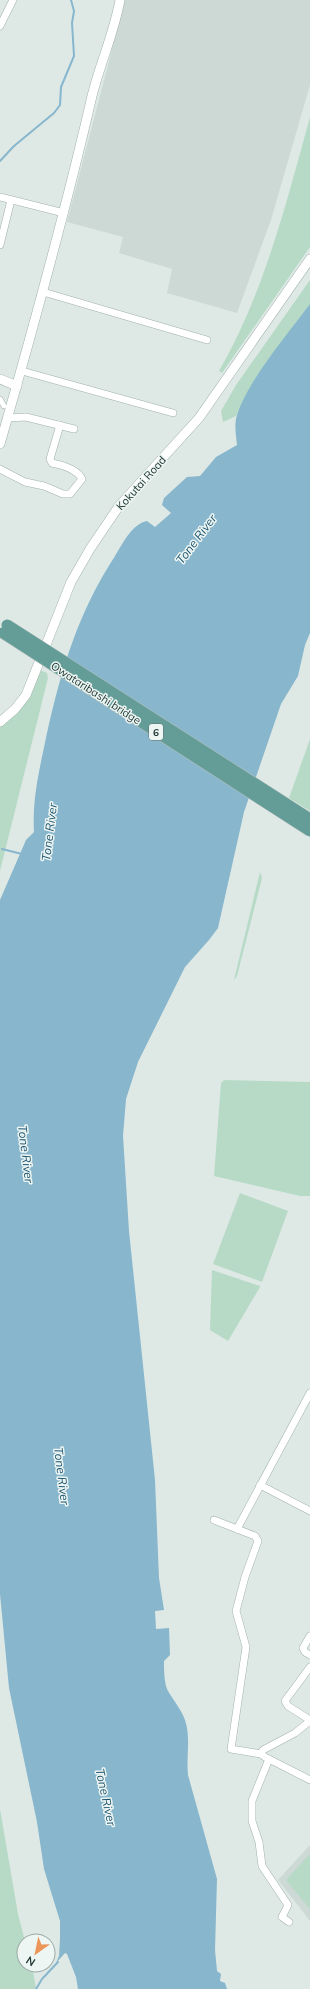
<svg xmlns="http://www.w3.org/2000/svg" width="310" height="1989" font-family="Mulish,sans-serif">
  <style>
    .built { fill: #ccd9d5 }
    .green { fill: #b7dac6 }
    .water { fill: #87b6cd }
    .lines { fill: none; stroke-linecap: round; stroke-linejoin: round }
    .stream { stroke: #87b6cd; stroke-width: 2 }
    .pedestrian-casing { stroke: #a1b0ad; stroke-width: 6 }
    .minor-casing { stroke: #a1b0ad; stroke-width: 8 }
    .tertiary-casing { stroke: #a1b0ad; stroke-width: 10 }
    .pedestrian { stroke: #fff; stroke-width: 5 }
    .minor { stroke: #fff; stroke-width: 7 }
    .tertiary { stroke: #fff; stroke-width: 9 }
    .primary-bridge-casing { stroke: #bcc3c2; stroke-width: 12; stroke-linecap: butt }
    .primary-bridge { stroke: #649d98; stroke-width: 11 }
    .labels { text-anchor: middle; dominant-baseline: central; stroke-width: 3; stroke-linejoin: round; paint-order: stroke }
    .shield { fill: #eef6f3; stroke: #5e716e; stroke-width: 1 }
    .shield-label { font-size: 10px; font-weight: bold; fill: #203835 }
    .street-label { font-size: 11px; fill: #203835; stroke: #eef6f3 }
    .water-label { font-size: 12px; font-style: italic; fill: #1d5571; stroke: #eef6f3 }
  </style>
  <rect width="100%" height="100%" fill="#dee9e6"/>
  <!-- built -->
  <g class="built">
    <polygon points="125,0 310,0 310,85 271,220 237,313 167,293 172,269 119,253 123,237 67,222"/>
    <polygon points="310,1845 310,1921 278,1880"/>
  </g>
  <!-- green -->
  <g class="green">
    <path d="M310 117V247L222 373 219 371C264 293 286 204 310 117Z"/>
    <polygon points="310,280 310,304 253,383 236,416 223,422 221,411 236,385"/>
    <polygon points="40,670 47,673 48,678 0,871 0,726"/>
    <polygon points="310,739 310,811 289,798"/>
    <polygon points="260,872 262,878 237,976 234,980"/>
    <polygon points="224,1080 310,1082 310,1196 300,1196 214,1176 221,1083"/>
    <polygon points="240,1193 288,1211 262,1282 213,1264"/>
    <polygon points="212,1270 260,1286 260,1287 228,1341 210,1330"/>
    <polygon points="0,1809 18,1914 25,1941 24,1965 32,1965 36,1989 0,1989"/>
    <polygon points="310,1854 310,1909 286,1880"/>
  </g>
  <!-- water -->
  <path class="water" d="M310 304V633L305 645 298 676 281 704 244 812 218 928 209 940 185 967 138 1062 126 1099 123 1136 129 1231 155 1480 159 1578 164 1610 155 1611 156 1629 169 1628 170 1655 164 1661C164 1669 164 1684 168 1691 174 1701 181 1709 185 1720 191 1738 186 1756 188 1775L217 1879 215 1950 217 1971 221 1974 220 1981 225 1983 227 1989H78L76 1977 67 1954 65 1953 56 1963 59 1956 60 1939V1921L44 1869 37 1822 9 1688 0 1594V900L26 840 34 832C32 798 40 767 47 733 62 667 78 613 115 556 123 543 132 524 147 521L155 527 171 513 162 505 164 498 187 477 200 476 216 457 237 445C236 436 234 424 237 415 249 379 287 335 310 304Z"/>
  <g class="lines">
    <!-- stream -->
    <g class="stream">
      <polyline points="0,161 14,146 54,113 60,105 61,87 74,56 72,23 74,11 71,0"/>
      <polyline points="2,849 22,854"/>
      <polyline points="36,1989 42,1979 58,1962"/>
    </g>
    <!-- pedestrian casing -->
    <g class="pedestrian-casing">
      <polyline id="pedestrian" points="0,399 4,406"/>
    </g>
    <!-- minor casing -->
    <g class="minor-casing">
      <g id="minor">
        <polyline points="0,26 13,0"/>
        <polyline points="0,197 64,213"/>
        <polyline points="0,245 11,200"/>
        <polyline points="43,292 207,340"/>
        <polyline points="22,371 173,413"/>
        <polyline points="8,418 26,417 74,429"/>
        <path d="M0 469 25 482 44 486 63 494H70L82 479C77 469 62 465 52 463L50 459 60 425"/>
        <polyline points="260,1485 310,1511"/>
        <polyline points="214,1520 255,1536 258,1541 245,1577 236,1611 246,1647 231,1749 261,1754 265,1757 310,1780"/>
        <polyline points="237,1529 310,1393"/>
        <polyline points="310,1636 303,1648 305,1652 310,1655"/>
        <polyline points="310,1667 285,1701 288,1706 310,1720"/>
        <polyline points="261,1754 263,1750 295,1733 310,1721"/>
        <polyline points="269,1759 252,1801 252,1821 259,1842 262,1866 288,1905 282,1917 289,1922"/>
      </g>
    </g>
    <!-- tertiary casing -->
    <g class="tertiary-casing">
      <g id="tertiary">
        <polyline points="0,379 17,386"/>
        <path d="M0 444C33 329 65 213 92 96 100 64 114 33 120 0"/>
        <polyline points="0,722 15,709 26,695 71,582 90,549 119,506 199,418 310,259"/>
      </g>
    </g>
    <!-- pedestrian -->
    <use href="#pedestrian" class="pedestrian"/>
    <!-- minor -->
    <use href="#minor" class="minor"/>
    <!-- tertiary -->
    <use href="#tertiary" class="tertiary"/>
    <!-- primary-bridge casing -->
    <g class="primary-bridge-casing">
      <g id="primary-bridge">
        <polyline points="7,625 310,819"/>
        <polyline points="3,633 310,831"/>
      </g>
    </g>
    <!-- primary-bridge -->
    <use href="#primary-bridge" class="primary-bridge"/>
  </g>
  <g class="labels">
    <!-- shield labels -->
    <rect class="shield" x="149" y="724" width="14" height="16" rx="3"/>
    <g class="shield-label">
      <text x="156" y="732">6</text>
    </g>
    <!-- street labels -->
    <g class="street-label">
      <text transform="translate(141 483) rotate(-48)">Kokutai Road</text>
      <text transform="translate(96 693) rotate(33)">Owataribashi bridge</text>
    </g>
    <!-- water labels -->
    <g class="water-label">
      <text transform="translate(196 539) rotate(-53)">Tone River</text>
      <text transform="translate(49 832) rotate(-83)">Tone River</text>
      <text transform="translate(26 1154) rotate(83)">Tone River</text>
      <text transform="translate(62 1476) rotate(83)">Tone River</text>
      <text transform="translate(106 1797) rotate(78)">Tone River</text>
    </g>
  </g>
  <!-- north arrow -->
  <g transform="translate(36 1953) rotate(213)"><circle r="19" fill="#eef6f3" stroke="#9caaa7"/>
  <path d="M0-3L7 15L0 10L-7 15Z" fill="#ec9659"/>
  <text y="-6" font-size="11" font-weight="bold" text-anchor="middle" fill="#203835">N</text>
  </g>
</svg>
